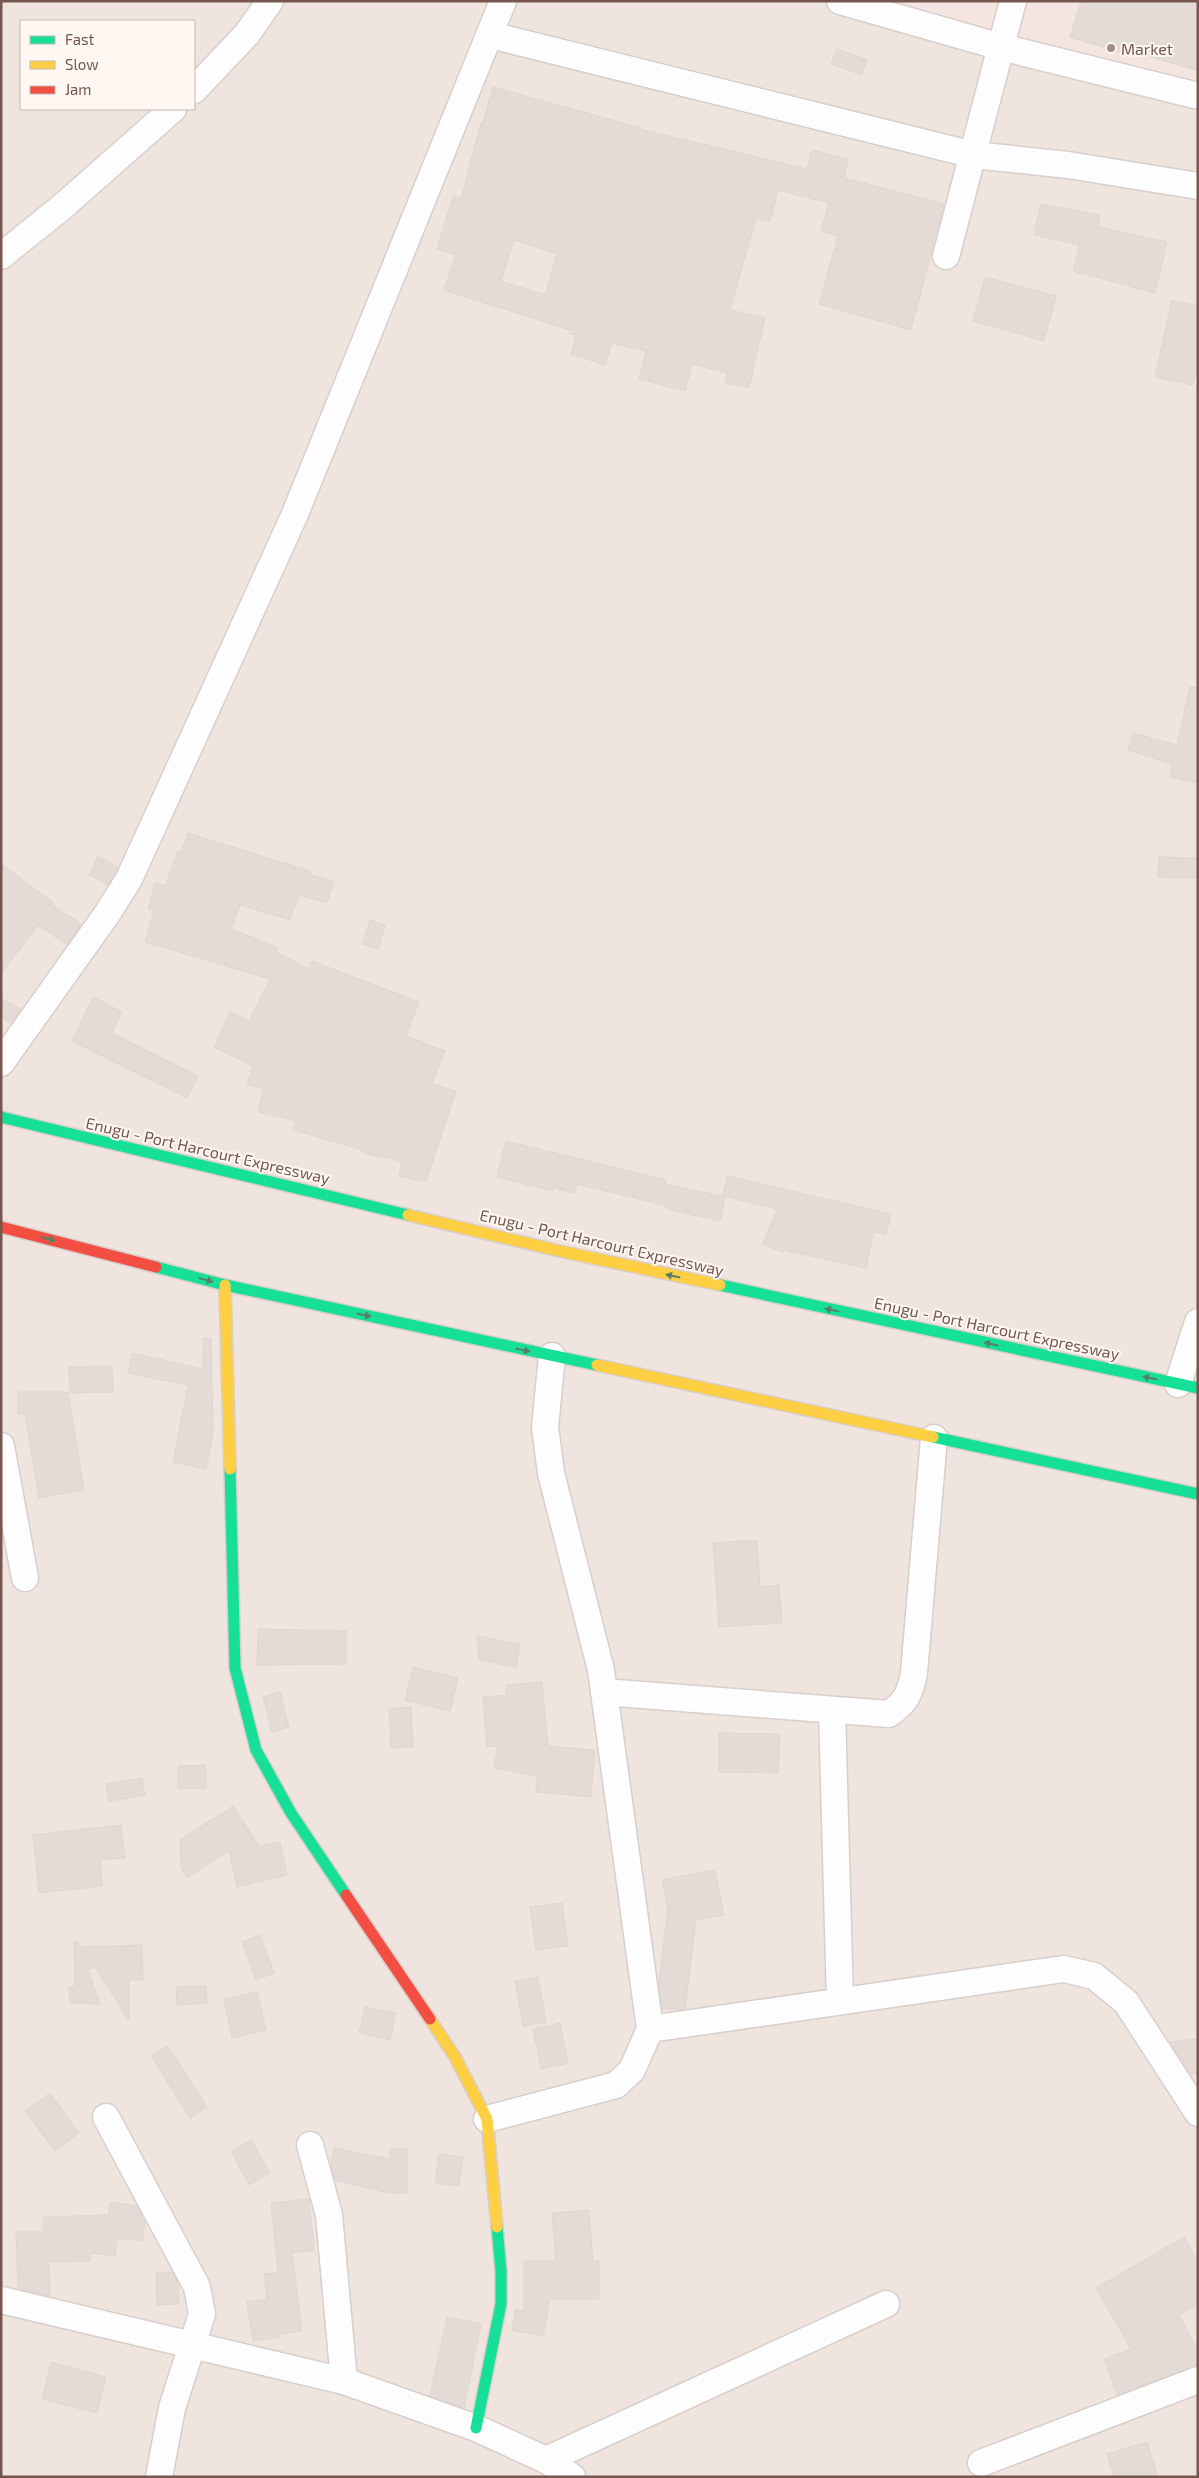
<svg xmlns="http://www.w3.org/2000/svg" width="1199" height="2478" font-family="'Exo 2',sans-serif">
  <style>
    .residential { fill: #f0e4de; fill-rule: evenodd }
    .commercial { fill: #f5e5e1 }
    .building { fill: #e4dbd7; stroke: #e1d5d2; fill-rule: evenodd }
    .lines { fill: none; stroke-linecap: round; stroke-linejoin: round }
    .street-casing { stroke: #d7cfcc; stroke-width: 29 }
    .fast-casing { stroke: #d8cecb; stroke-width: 14 }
    .slow-casing { stroke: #d8cecb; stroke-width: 14 }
    .jam-casing { stroke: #d8cecb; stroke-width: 14 }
    .street { stroke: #fefdfd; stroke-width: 26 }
    .fast { stroke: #16e098; stroke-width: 11 }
    .slow { stroke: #ffcf43; stroke-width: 11 }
    .jam { stroke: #f24e42; stroke-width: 11 }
    .oneway { fill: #597f65 }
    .poi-dot { fill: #a48d87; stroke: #fef7f2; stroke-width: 2 }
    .labels { text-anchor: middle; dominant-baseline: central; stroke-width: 4; stroke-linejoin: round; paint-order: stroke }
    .poi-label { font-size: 16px; fill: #76564f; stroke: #fef7f2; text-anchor: start }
    .street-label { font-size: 16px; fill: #76564f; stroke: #fef7f2 }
  </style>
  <rect width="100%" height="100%" fill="#f8f3f0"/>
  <!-- residential -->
  <path class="residential" d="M1 1H1198V2477H1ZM21 21H194V109H21Z"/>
  <!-- commercial -->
  <polygon class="commercial" points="851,1 1198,1 1198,95"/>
  <!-- building -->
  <g class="building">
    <polygon points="1081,1 1198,1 1198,71 1128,50 1127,55 1070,37"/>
    <polygon points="837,49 867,60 862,75 831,64"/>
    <path d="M493 87 641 128 640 129 807 169 812 150 848 159 844 178 944 204 911 330 819 304 838 236 821 231 829 203 778 190 770 222 756 218 730 310 765 318 749 388 725 383 727 373 692 364 685 391 639 379 646 351 612 343 605 365 571 354 576 335 569 334 570 330 444 290 456 255 437 249 453 196 461 199 481 123H483ZM514 240 557 254 545 295 501 281Z"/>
    <polygon points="1041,204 1100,215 1098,227 1167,242 1155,293 1073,271 1080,245 1034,235"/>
    <polygon points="985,277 1056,296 1044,341 973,321"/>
    <polygon points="1172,300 1198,306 1198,362 1193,385 1155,377"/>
    <polygon points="1190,687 1198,688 1198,783 1170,777 1173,764 1128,750 1133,733 1177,745"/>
    <polygon points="188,833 310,871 309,874 334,882 327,903 299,895 290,920 240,905 231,929 277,947 276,952 309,969 312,961 419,1002 406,1036 445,1051 432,1084 456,1091 426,1182 399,1176 402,1161 363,1153 363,1150 293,1130 296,1121 258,1112 264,1089 247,1084 253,1066 214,1047 230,1012 249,1021 270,979 145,942 154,911 148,909 155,883 165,886 178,851 181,853"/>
    <polygon points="98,856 118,867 108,885 89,875"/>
    <polygon points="1159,857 1198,858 1198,878 1158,877"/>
    <polygon points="1,864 54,903 52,905 81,924 67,945 38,925 1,974"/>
    <polygon points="370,920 385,925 378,949 362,944"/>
    <polygon points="93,997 122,1012 112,1033 198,1076 187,1098 72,1041"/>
    <polygon points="1,998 21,1009 11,1023 1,1017"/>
    <polygon points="506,1141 666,1180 665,1184 725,1197 720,1221 667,1209 667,1206 577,1184 575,1193 553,1188 553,1191 497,1177"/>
    <polygon points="728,1176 891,1214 886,1235 874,1232 866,1268 783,1250 783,1252 763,1244 777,1209 722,1196"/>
    <polygon points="204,1338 211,1338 213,1433 206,1469 173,1462 188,1385 128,1373 132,1353 203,1369"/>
    <polygon points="112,1366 113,1392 70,1393 69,1367"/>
    <polygon points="18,1392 68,1392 84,1490 39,1498 25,1414 18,1414"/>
    <polygon points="757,1540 760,1587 779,1585 782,1623 719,1627 713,1543"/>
    <polygon points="258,1629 346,1631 346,1664 257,1665"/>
    <polygon points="477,1636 520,1644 516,1667 479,1660"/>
    <polygon points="413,1667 458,1678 450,1711 405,1700"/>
    <polygon points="542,1682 548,1746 595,1750 591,1797 536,1792 537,1776 494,1768 498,1746 487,1747 483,1697 506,1695 506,1685"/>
    <polygon points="280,1692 289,1727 272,1732 263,1697"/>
    <polygon points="411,1707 413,1747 391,1748 389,1709"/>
    <polygon points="719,1733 780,1734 778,1773 719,1772"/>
    <polygon points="206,1765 206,1788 178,1789 178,1766"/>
    <polygon points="142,1778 145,1795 109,1801 106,1784"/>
    <polygon points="233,1806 259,1846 280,1842 287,1875 237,1887 229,1850 187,1878 181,1868 180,1840"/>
    <polygon points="121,1825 125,1858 100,1860 102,1886 39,1893 33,1835"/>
    <polygon points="715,1870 724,1915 696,1920 685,2009 662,2009 659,1982 668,1909 662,1880"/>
    <polygon points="562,1903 568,1946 536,1950 530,1907"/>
    <polygon points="260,1935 274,1973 256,1980 242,1942"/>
    <polygon points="74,1942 78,1942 79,1947 142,1945 143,1980 129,1980 129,2021 95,1967 88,1970 100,2004 70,2003 69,1987 75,1987"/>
    <polygon points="538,1977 546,2022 523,2026 515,1981"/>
    <polygon points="206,1986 207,2003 177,2005 176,1987"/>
    <polygon points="257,1992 266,2030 232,2038 224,1999"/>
    <polygon points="365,2007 396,2013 390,2040 359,2033"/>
    <polygon points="560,2023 568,2063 541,2069 533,2029"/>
    <polygon points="1198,2039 1198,2074 1191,2074 1170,2042"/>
    <polygon points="168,2046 207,2107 190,2118 151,2056"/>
    <polygon points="50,2093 79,2133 55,2151 25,2111"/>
    <polygon points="251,2140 270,2173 249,2185 231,2151"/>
    <polygon points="334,2148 390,2159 390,2149 407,2149 407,2193 390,2193 335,2180 331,2165"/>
    <polygon points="439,2154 463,2157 459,2186 435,2183"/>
    <polygon points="309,2199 314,2250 292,2253 302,2331 280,2334 280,2337 253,2341 247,2302 267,2299 264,2274 278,2272 271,2203"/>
    <polygon points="110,2202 137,2206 145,2222 142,2241 117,2238 115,2256 90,2253 90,2261 49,2262 50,2296 18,2289 16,2232 44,2232 43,2217 108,2215"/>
    <polygon points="589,2210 593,2261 599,2261 599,2299 550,2299 543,2336 512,2330 516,2309 524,2311 524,2261 556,2261 552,2213"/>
    <polygon points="1184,2237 1198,2261 1198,2304 1179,2315 1198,2351 1198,2365 1117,2395 1104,2359 1131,2349 1096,2288"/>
    <polygon points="172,2272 178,2283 179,2304 157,2305 156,2273"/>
    <polygon points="447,2317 481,2324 464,2408 430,2396"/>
    <polygon points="51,2362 106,2377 97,2413 42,2399"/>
    <polygon points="1147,2442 1158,2477 1114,2477 1107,2454"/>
  </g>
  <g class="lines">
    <!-- street casing -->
    <g class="street-casing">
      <g id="street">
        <polyline points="840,1 1001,47 1198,96"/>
        <polyline points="490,35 974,155 1068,165 1198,186"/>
        <polyline points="194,90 247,34 270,1"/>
        <polyline points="1,256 62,207 173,109"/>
        <polyline points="946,256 1013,1"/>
        <polyline points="1,1063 107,914 129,879 295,514 503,1"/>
        <polyline points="1178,1384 1198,1322"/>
        <polyline points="1,1446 25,1578"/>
        <path d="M604 1692 889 1714C906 1702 910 1694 914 1673L934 1438"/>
        <polyline points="832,1710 840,2001"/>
        <polyline points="650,2029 1064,1969 1094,1976 1126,2002 1198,2113"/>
        <polyline points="106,2117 197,2287 202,2314 172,2408 159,2477"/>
        <polyline points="487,2119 616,2085 632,2070 650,2029 601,1670 551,1473 545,1427 552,1356"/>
        <polyline points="310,2145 329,2215 344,2381"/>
        <polyline points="1,2300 344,2381 476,2428 546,2460 572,2477"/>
        <polyline points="546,2460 886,2304"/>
        <polyline points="981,2463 1198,2380"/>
      </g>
    </g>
    <!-- fast casing -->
    <g class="fast-casing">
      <g id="fast">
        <polyline points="1,1117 408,1215"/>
        <polyline points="156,1267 225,1285 597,1365"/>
        <polyline points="720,1285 1198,1388"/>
        <polyline points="933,1437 1198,1494"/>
        <polyline points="230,1469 235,1668 256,1750 291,1813 346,1895"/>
        <polyline points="476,2428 501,2304 501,2271 497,2227"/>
      </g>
    </g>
    <!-- slow casing -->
    <g class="slow-casing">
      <g id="slow">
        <polyline points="408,1215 564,1252 720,1285"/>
        <polyline points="225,1285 230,1469"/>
        <polyline points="597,1365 933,1437"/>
        <polyline points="430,2019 455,2057 487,2119 497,2227"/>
      </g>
    </g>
    <!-- jam casing -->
    <g class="jam-casing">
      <g id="jam">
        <polyline points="1,1227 156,1267"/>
        <polyline points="346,1895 430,2019"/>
      </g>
    </g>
    <!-- street -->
    <use href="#street" class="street"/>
    <!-- fast -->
    <use href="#fast" class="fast"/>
    <!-- slow -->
    <use href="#slow" class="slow"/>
    <!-- jam -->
    <use href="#jam" class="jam"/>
  </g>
  <!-- one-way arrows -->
  <defs><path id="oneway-solid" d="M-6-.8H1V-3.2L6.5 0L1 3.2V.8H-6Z" transform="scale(1.25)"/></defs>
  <g class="oneway">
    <use href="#oneway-solid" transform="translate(48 1239) rotate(15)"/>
    <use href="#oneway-solid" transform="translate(673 1276) rotate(-168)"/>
    <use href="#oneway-solid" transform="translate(206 1280) rotate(15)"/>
    <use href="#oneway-solid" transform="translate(832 1310) rotate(-168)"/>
    <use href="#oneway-solid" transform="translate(364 1315) rotate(12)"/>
    <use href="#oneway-solid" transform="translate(991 1344) rotate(-168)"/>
    <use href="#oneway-solid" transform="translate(523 1350) rotate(12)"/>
    <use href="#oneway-solid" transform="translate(1150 1378) rotate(-168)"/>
  </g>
  <!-- markers -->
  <circle class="poi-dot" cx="1111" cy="48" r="5"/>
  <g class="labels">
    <!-- poi labels -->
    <g class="poi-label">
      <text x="1121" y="48">Market</text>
    </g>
    <!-- street labels -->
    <g class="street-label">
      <text transform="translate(208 1150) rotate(13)">Enugu - Port Harcourt Expressway</text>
      <text transform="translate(602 1242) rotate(13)">Enugu - Port Harcourt Expressway</text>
      <text transform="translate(997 1328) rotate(12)">Enugu - Port Harcourt Expressway</text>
    </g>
  </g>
  <!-- border -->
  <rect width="1199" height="2478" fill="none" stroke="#76564f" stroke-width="5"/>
  <!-- legend -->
  <rect x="20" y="20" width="175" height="90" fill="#fef7f2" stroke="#c8b7b1"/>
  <rect x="30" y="36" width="25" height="8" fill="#16e098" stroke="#c8b7b1"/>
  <text x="65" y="45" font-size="15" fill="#76564f">Fast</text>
  <rect x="30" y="61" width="25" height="8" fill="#ffcf43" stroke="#c8b7b1"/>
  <text x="65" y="70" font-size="15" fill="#76564f">Slow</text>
  <rect x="30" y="86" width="25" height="8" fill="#f24e42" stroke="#c8b7b1"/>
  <text x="65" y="95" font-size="15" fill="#76564f">Jam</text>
</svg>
